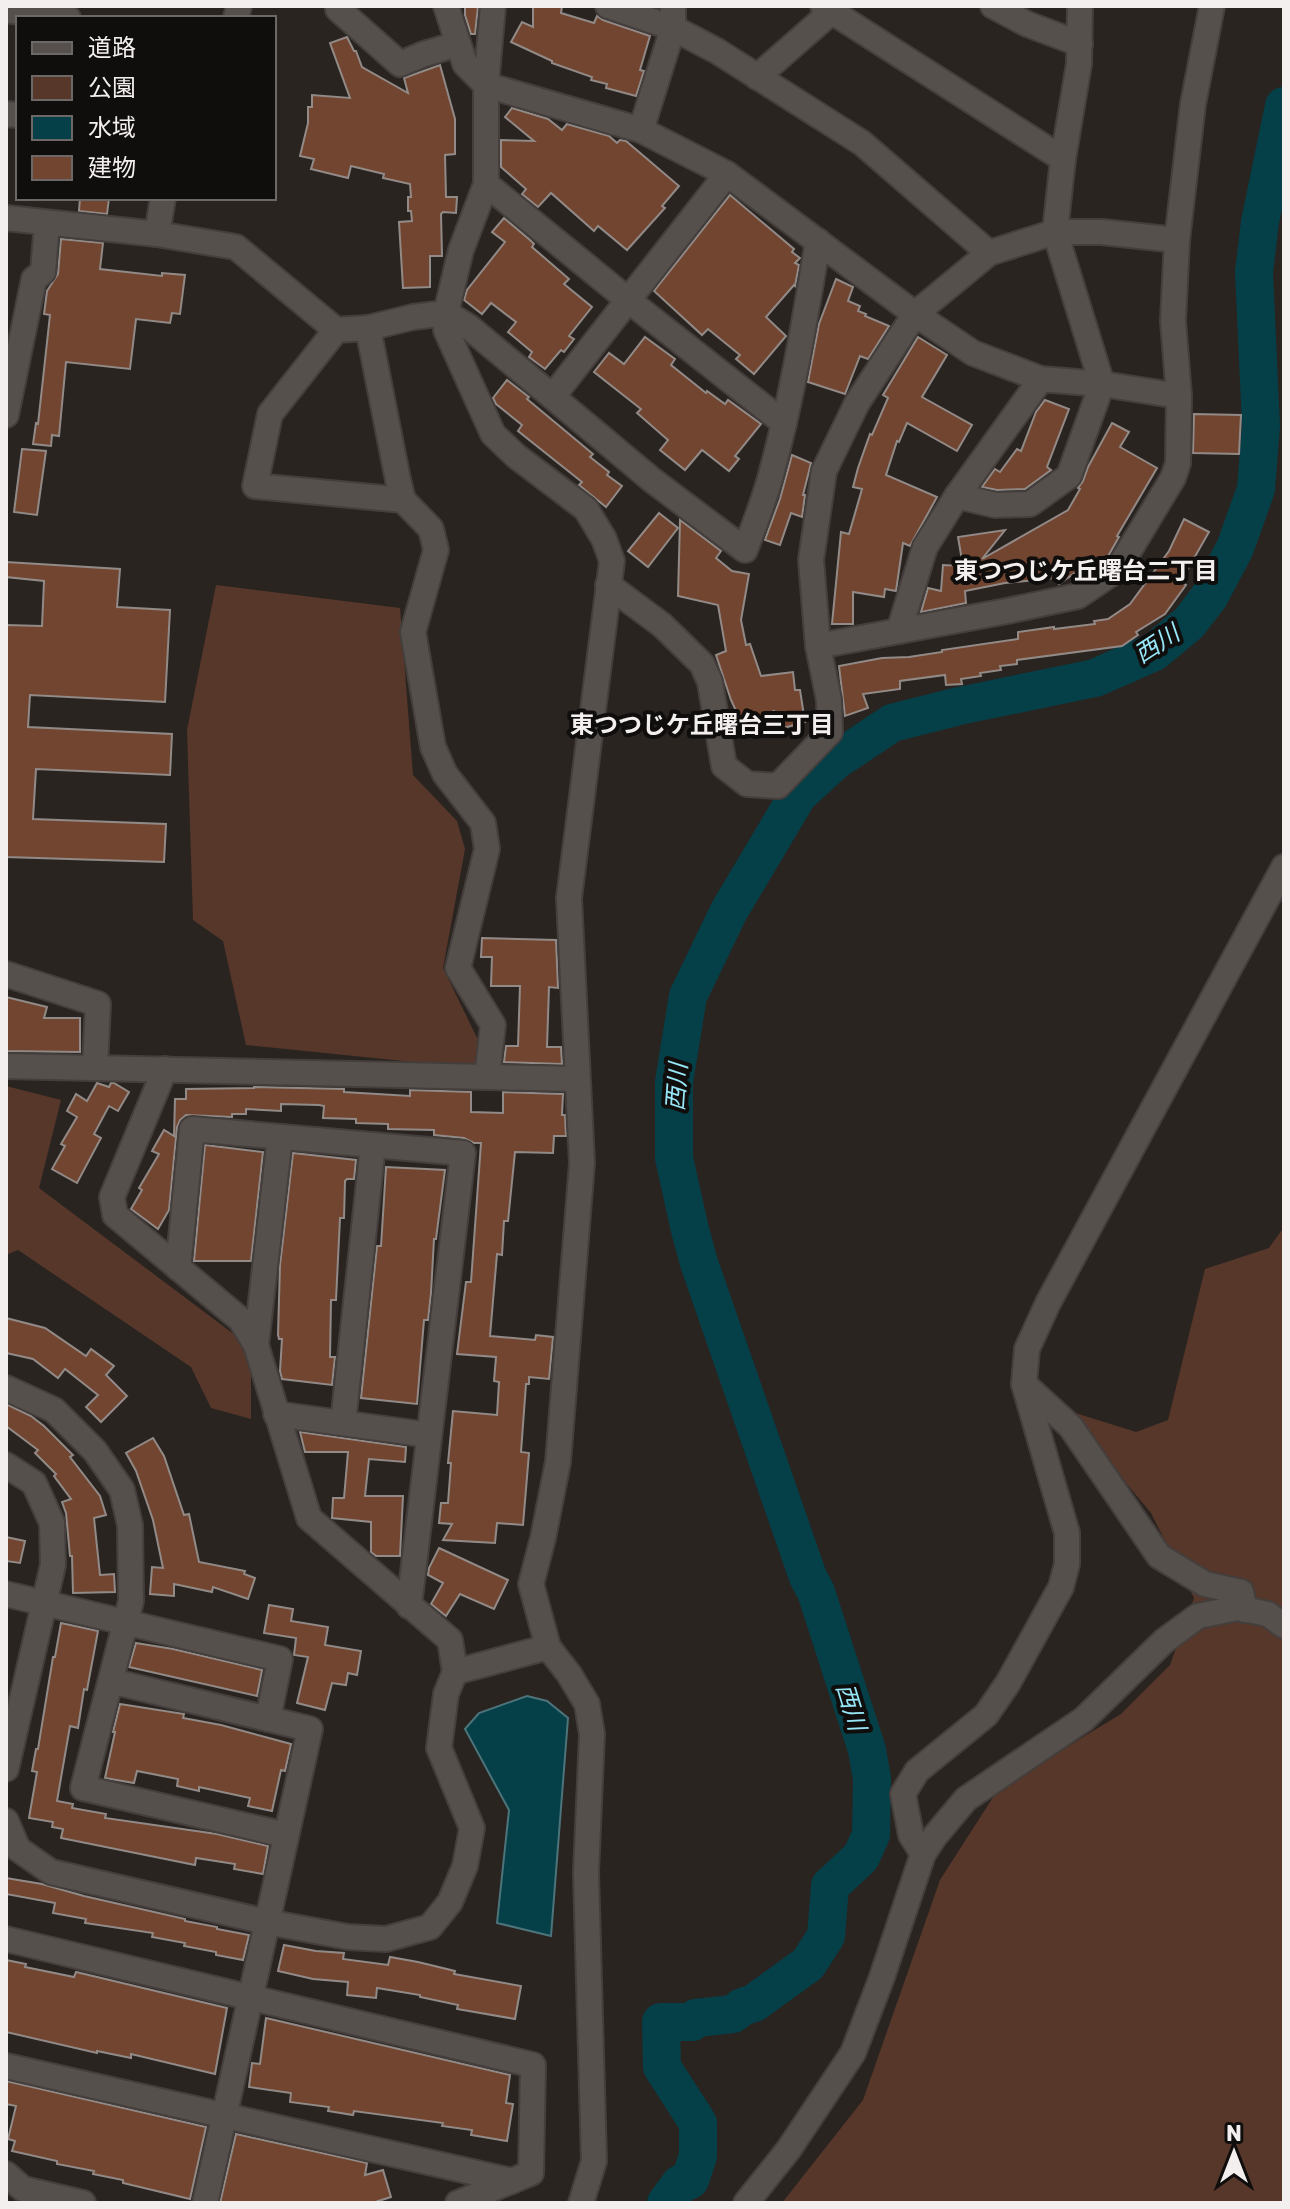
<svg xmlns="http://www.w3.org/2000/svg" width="1290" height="2209" font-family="Rubik,'Noto Sans JP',sans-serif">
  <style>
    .green { fill: #56372a }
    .water { fill: #053f48; stroke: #4c747a; stroke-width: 2 }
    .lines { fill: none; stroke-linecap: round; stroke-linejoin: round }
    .river { stroke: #053f48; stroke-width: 38 }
    .building { fill: #724530; stroke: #928a87; stroke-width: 2 }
    .minor-casing { stroke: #443f3d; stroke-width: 28 }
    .minor { stroke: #56504d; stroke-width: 24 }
    .labels { text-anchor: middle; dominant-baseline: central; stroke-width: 8; stroke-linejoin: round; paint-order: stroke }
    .neighbourhood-label { font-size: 24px; font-weight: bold; fill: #f3efee; stroke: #100e0d }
    .water-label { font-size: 24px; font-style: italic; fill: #98e7f8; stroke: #100e0d }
  </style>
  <rect width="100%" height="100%" fill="#2a2421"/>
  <!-- green -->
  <g class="green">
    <polygon points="216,585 400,608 413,775 457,821 465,849 443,968 482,1048 476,1066 452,1066 246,1045 223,941 193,920 187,730"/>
    <polygon points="6,1086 61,1100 39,1188 251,1347 251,1419 211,1408 191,1367 18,1250 6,1255"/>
    <polygon points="1284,1227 1284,2203 782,2203 863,2100 940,1880 999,1788 1121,1714 1170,1665 1194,1598 1151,1513 1106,1459 1053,1406 1136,1432 1168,1420 1205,1269 1269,1248"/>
  </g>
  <!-- water -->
  <polygon class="water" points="527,1696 547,1701 568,1718 551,1936 497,1923 509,1810 465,1729 479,1713"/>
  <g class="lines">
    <!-- river -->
    <polyline class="river" points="666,2203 680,2184 690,2180 698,2156 698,2123 662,2067 661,2022 692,2022 696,2018 733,2014 742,2007 754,2003 808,1964 826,1936 830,1886 861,1857 871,1835 872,1779 867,1750 816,1592 808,1577 699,1263 690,1230 674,1158 674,1082 688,996 729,911 798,795 835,761 892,723 959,706 1095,678 1154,652 1189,623 1209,597 1235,548 1256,489 1261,426 1254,272 1260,222 1284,106"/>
  </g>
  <!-- building -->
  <g class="building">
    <polygon points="465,6 478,6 475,34 471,34 465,15"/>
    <polygon points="533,6 562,6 561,13 594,23 597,16 603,20 650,36 640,70 644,71 636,96 606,88 607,84 591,80 592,77 552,63 552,61 511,42 522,22 533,27"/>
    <polygon points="347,37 354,51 356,51 362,67 408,93 404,78 440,65 455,119 455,154 445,155 446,197 457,197 456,213 443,212 441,214 442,256 430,256 430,287 403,288 399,222 412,221 411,211 408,211 408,197 411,197 410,184 383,178 384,174 351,166 348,178 311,169 314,159 300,156 308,123 308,107 312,107 312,95 350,98 330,43"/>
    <polygon points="512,108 548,119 562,130 567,124 609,136 617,143 620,140 626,141 679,186 662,206 665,208 627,250 598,226 594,231 551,193 538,207 522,194 526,189 501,167 501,140 534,141 505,117"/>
    <polygon points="730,195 794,249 792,252 800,258 795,263 799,265 795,286 794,285 766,317 786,336 754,374 736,359 740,355 708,329 702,335 654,291"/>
    <polygon points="80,198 109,198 107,214 79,211"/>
    <polygon points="504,218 530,240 534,244 532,247 569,279 564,284 592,307 569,336 574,339 564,352 561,350 545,369 529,357 532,352 508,332 516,322 491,303 482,314 464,300 467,290 505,242 492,232"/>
    <polygon points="61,239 103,243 100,269 162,276 162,273 185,275 180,314 172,313 170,323 136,319 130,369 66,362 59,436 52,435 51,446 33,444 36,423 38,424 50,315 44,314 47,291 58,274"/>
    <polygon points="836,279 853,287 848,301 860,306 858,311 866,314 865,316 889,326 868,359 860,356 845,394 808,382 819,324"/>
    <polygon points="645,337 675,359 671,365 706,393 707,391 725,404 728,400 761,424 735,456 739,459 729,471 702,450 685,470 660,450 668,440 637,413 641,409 594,372 609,353 624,364"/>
    <polygon points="918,337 947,355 922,397 972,425 957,451 907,423 899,442 897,441 886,475 937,497 910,546 903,543 896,591 885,589 884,597 853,592 853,624 832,624 841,532 849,534 862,489 853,487 858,468 870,434 872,435 888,398 883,395"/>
    <polygon points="507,380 529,397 527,399 593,454 590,457 609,472 607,475 622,486 606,507 579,485 582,482 518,431 522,425 496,404 493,398"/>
    <polygon points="1045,400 1069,409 1047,467 1051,470 1025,489 997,490 982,487 995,469 1000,472 1017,449 1021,451 1036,412"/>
    <polygon points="1194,414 1241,415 1239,454 1193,453"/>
    <polygon points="1112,423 1129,432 1120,447 1157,468 1117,536 1119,537 1107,558 1082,575 1079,570 1059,584 1055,578 1005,583 965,591 966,603 921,612 928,588 941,591 943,565 963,566 958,537 1005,530 982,559 1068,510 1080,489 1078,488 1083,481 1088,467"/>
    <polygon points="22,449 46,451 37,515 14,512"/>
    <polygon points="792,455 811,463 803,495 805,495 802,517 791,513 780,545 765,540 780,499"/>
    <polygon points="659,513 678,528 648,567 628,551"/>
    <polygon points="1184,519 1209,532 1181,581 1186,585 1165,614 1136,632 1138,635 1122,646 1017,660 1017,664 1000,666 1001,670 980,673 981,676 961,679 962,684 946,685 945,675 900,681 900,689 863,694 868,708 845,716 839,666 882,658 909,657 942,652 942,650 1018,639 1018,632 1054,627 1054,629 1095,624 1094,621 1108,619 1130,604 1169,551"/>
    <polygon points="680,520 721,551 716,558 732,571 749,574 741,620 746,645 750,644 761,676 793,672 795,690 800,690 805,722 780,729 774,711 743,726 731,700 716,655 726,651 718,605 678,596"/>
    <polygon points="6,562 120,569 117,607 170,610 165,702 30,695 28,727 172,734 170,775 36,769 33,819 166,824 164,862 6,857 6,625 42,626 44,581 6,577"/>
    <polygon points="482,938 556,940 558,988 549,987 547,1047 561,1047 562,1064 504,1062 506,1046 518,1046 520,986 491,986 492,957 481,957"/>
    <polygon points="6,997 47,1007 44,1018 80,1018 80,1052 6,1051"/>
    <polygon points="97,1083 109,1087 111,1083 114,1083 129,1092 118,1111 109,1106 94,1134 101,1138 77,1183 52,1169 65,1146 61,1144 77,1117 67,1111 76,1094 87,1101"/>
    <polygon points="254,1087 344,1089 344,1092 410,1096 410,1090 471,1092 471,1112 503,1113 503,1092 563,1094 562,1115 565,1115 566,1136 554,1136 553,1153 515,1152 508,1221 504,1221 502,1255 497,1254 490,1336 535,1340 536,1335 553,1337 549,1379 529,1377 529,1384 526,1384 521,1452 529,1453 523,1525 497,1523 495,1543 443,1540 452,1524 439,1523 441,1503 448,1503 451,1463 448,1463 453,1411 497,1415 499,1382 494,1381 496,1357 457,1354 466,1282 471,1282 481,1143 474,1143 464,1138 434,1135 434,1130 388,1129 388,1124 356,1123 356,1119 323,1118 324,1106 319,1105 281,1104 281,1111 246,1109 246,1114 232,1114 232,1117 186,1115 180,1120 177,1127 169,1210 158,1229 131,1209 142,1190 139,1188 159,1154 152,1151 164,1130 174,1136 175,1099 186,1099 186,1089 254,1088"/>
    <polygon points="205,1145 263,1152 251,1261 194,1261"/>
    <polygon points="293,1153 356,1160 354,1179 347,1179 345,1181 344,1218 340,1218 336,1300 331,1300 330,1357 335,1357 332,1385 282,1379 280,1371 282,1339 279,1339 278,1335 280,1265"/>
    <polygon points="386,1167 445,1170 436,1239 434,1239 431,1293 428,1320 424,1320 417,1404 361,1398 377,1246 381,1246"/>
    <polygon points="6,1318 45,1328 86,1356 91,1349 114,1366 106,1375 127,1396 101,1422 86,1407 98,1395 65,1369 58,1378 33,1359 6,1353"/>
    <polygon points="6,1404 31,1416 44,1426 73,1455 70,1457 100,1496 106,1515 94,1518 100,1575 114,1574 115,1592 73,1593 72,1556 70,1556 66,1513 62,1502 71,1499 54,1476 56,1474 35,1453 38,1450 6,1426"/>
    <polygon points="300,1432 406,1447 405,1462 369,1459 365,1496 403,1496 400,1556 376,1556 371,1552 371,1522 332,1518 333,1498 344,1498 348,1452 305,1452"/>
    <polygon points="153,1438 164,1456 184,1515 189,1514 199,1562 245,1571 244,1574 255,1578 248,1599 213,1587 212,1592 174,1584 174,1596 150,1594 152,1567 163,1568 153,1520 136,1471 126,1453"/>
    <polygon points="6,1537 25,1541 20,1563 6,1561"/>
    <polygon points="439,1548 508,1580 494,1609 460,1594 446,1616 431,1604 443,1583 428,1575 429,1568"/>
    <polygon points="269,1605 293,1609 291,1621 328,1627 325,1645 361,1651 357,1675 348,1673 346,1685 332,1683 325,1710 297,1703 308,1657 294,1655 296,1638 264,1633"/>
    <polygon points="61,1623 98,1631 87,1690 84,1689 78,1728 70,1726 57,1801 73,1804 72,1808 106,1814 105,1818 217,1834 268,1846 263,1874 234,1869 235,1864 196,1858 195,1865 61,1838 63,1829 52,1827 53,1822 29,1818 37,1772 32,1771 36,1749 38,1749 53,1657 55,1657"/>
    <polygon points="136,1643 173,1649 262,1670 257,1696 129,1667"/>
    <polygon points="120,1704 184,1714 183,1718 221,1725 291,1744 285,1771 281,1770 272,1811 248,1806 250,1798 199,1787 199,1791 177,1786 178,1779 137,1771 134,1783 105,1778 115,1732 113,1732"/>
    <polygon points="6,1878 42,1884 84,1896 185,1919 185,1921 217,1927 217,1929 249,1935 243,1960 216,1955 216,1952 184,1946 185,1943 152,1937 153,1933 85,1923 86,1919 53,1913 55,1903 6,1894"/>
    <polygon points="284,1945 316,1951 344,1953 343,1959 388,1965 390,1957 418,1962 455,1971 454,1974 521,1986 515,2019 457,2009 458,2005 420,1997 420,1995 377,1988 376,1998 347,1995 348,1982 313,1979 278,1971"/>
    <polygon points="6,1960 26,1964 25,1967 74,1977 76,1972 227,2008 215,2074 131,2054 131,2058 97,2051 97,2053 6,2032"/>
    <polygon points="266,2018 510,2075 506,2103 513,2104 507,2141 471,2135 472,2130 442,2126 443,2123 354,2111 353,2115 328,2111 329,2107 290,2102 291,2093 249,2087 252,2063 260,2064"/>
    <polygon points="6,2081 206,2127 190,2199 123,2183 123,2180 93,2174 94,2171 57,2164 57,2161 12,2151 15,2141 8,2139 16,2106 6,2104"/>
    <polygon points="236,2134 367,2163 365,2175 383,2170 391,2197 372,2203 220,2203"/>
  </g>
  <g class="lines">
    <!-- minor casing -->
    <g class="minor-casing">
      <g id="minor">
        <polyline points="341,6 338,9 400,64 424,54 458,44"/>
        <polyline points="446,6 465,64 486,85 641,130 727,174 915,314 973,353 1041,379 1102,384 1179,396"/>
        <polyline points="493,6 486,85 486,184 461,250 446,313 446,330 493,434 516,456 586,509 604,539 612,561 569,898 582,1163 558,1462 543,1538 531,1584 548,1647 569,1674 587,1704 592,1734 586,1873 594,2161 581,2203"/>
        <polyline points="608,6 673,28 717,51 862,143 989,253"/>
        <polyline points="823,6 1063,159"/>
        <polyline points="993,6 1027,24 1080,44"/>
        <polyline points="6,10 68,18"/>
        <polyline points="236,18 239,6"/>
        <polyline points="757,77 838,6"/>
        <polyline points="6,114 18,115"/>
        <polyline points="641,130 673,28 673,6"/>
        <polyline points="486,184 628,300 784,423"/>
        <path d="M6 218 157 234 236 247 336 330 368 328 413 317 446 313 469 327 652 480 745 550C754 526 764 501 771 475 792 398 805 319 818 241"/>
        <polyline points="157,234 163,198"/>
        <polyline points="368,328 398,480 403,500 431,529 436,550 413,632 433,747 445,774 483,823 487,849 458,968 493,1025 487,1077"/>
        <polyline points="336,330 270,414 255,486 403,500"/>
        <polyline points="553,396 727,174"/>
        <polyline points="6,415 34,279 43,272 47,223"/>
        <polyline points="957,496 995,505 1030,504 1069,476 1102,384 1055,232 1102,232 1177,240"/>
        <polyline points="608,585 662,625 702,664 710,682 724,766 747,784 778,786 830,732 829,700 818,646 811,560 824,471 857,403 915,314 989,253 1055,232 1063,159 1079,64 1080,6"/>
        <polyline points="899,631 925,547 957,496 1041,379"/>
        <polyline points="818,646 1007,611 1078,596 1118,569 1173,478 1178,463 1179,396 1173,321 1177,240 1193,104 1212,6"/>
        <polyline points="6,974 98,1004 95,1067"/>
        <polyline points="6,1066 577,1079"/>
        <polyline points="165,1069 112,1197 115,1215 241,1320 256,1345 309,1518 450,1640 455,1672"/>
        <polyline points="178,1268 192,1129 463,1153 409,1606"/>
        <polyline points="256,1345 280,1137"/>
        <polyline points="1024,1384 1071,1427 1159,1556 1205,1584 1241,1592 1245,1610"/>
        <polyline points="6,1388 54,1410 95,1451 122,1490 130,1525 131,1601 83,1788 286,1835"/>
        <polyline points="276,1414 429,1435"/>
        <polyline points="343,1423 373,1145"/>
        <polyline points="6,1465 34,1483 52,1523 53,1565 6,1769"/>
        <polyline points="6,1594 280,1659 268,1719"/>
        <polyline points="111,1681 310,1729 205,2203"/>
        <polyline points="6,1821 18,1849 51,1872 267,1922 348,1937 386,1939 430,1927 450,1902 465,1866 472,1828 439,1748 446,1694 455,1672 548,1647"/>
        <polyline points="923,1854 911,1835 903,1794 917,1771 986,1715 1008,1683 1061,1587 1067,1564 1067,1533 1024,1384 1027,1349 1048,1303 1284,867"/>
        <polyline points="6,1939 533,2065 531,2173 458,2203"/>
        <polyline points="6,2066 512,2181"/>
        <polyline points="6,2174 23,2189 83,2203"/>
        <polyline points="746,2203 789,2149 853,2053 882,1977 923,1854 935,1836 966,1799 1084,1719 1164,1641 1198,1616 1238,1608 1268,1614 1284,1626"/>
      </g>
    </g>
    <!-- minor -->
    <use href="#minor" class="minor"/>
  </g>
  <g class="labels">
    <!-- neighbourhood labels -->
    <g class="neighbourhood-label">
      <text x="1086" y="571">東つつじケ丘曙台二丁目</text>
      <text x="702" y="725">東つつじケ丘曙台三丁目</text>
    </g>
    <!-- water labels -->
    <g class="water-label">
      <text transform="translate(1157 644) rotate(-33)">西川</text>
      <text transform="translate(677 1087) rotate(-86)">西川</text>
      <text transform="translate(851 1707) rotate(73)">西川</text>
    </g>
  </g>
  <!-- border -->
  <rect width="1290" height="2209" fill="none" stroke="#f3efee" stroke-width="16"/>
  <!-- legend -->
  <rect x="16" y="16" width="260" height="184" fill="#100e0d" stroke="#6b6867" stroke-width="2"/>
  <rect x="32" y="42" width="40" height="12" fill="#56504d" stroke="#6b6867" stroke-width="2"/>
  <text x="88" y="56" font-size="24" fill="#f3efee">道路</text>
  <rect x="32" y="76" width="40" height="24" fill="#56372a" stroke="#6b6867" stroke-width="2"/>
  <text x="88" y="96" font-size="24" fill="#f3efee">公園</text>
  <rect x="32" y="116" width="40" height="24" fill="#053f48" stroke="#6b6867" stroke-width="2"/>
  <text x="88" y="136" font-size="24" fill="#f3efee">水域</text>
  <rect x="32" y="156" width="40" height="24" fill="#724530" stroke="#6b6867" stroke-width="2"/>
  <text x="88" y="176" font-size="24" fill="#f3efee">建物</text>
  <!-- north arrow -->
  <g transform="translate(1234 2153)" stroke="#100e0d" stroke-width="6" paint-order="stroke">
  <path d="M0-6L14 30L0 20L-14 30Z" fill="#f3efee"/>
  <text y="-12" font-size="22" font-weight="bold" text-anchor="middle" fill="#f3efee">N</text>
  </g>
</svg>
